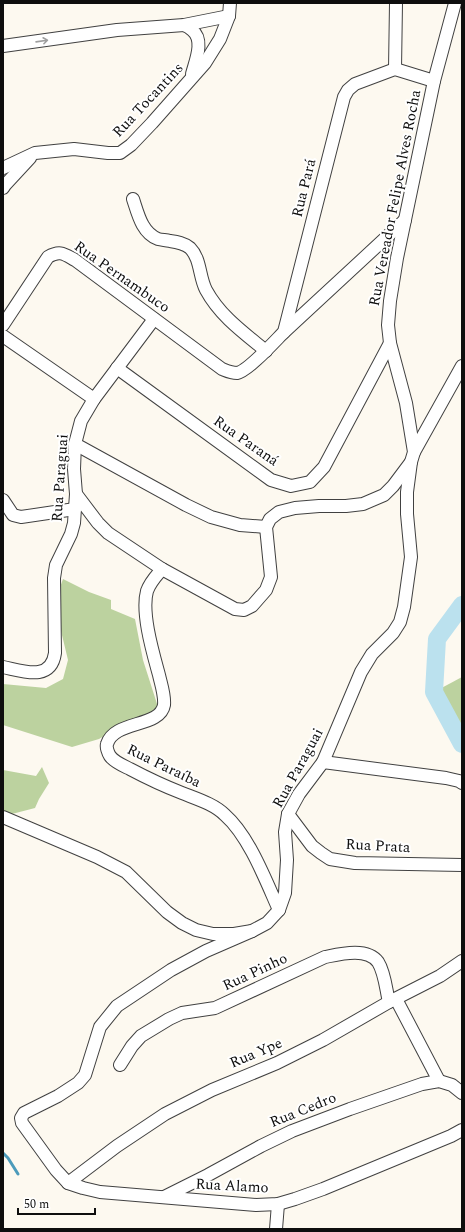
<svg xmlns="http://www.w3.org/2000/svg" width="465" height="1232" font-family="Spectral,serif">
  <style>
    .forest { fill: #bcd29f }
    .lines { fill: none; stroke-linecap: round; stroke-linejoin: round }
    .stream { stroke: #4c9bbb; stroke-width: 3 }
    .river { stroke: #bbe1ee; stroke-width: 18 }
    .minor-casing { stroke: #414141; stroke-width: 14 }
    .minor { stroke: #fff; stroke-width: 12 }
    .oneway { stroke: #9f9f9f }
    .labels { text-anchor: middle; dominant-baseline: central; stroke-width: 4; stroke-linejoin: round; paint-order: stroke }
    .street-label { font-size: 15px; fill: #0e0e0e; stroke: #fff }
  </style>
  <rect width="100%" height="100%" fill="#fdf9f0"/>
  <!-- forest -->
  <g class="forest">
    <polygon points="63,579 89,592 111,600 111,609 135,619 143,660 158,707 153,714 119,727 99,739 72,747 3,725 3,684 46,688 63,679 68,660 61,631 58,593"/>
    <polygon points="462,677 462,744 434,692"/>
    <polygon points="42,767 49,783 39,799 35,808 8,815 3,813 3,770 36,776"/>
  </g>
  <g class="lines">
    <!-- stream -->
    <polyline class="stream" points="3,1153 8,1158 18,1174"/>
    <!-- river -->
    <polyline class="river" points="462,605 437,639 434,692 462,744"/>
    <!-- minor casing -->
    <g class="minor-casing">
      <g id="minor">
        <path d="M184 25C187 26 190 28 192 30 205 40 195 62 192 74"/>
        <polyline points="3,46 117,30 184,25 229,16"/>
        <polyline points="395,69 396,3"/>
        <polyline points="3,168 35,153 74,149 108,153 120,153 131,145 152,123 205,63 220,39 229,16 230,3"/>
        <polyline points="3,188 5,185 30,158"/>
        <path d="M133 199C138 214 142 233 158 239 162 240 166 240 170 241 177 242 184 243 190 248 201 259 199 277 206 290 220 316 244 333 266 351"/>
        <path d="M3 325 48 257C60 250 64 254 75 260L222 369C227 371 231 373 237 373 248 371 275 341 284 332L344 97 348 90 355 84 395 69 434 81"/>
        <polyline points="284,332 405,220"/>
        <polyline points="3,336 94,399"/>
        <polyline points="117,368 271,480 291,486 310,482 324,467 390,343"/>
        <polyline points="75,444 186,505 211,517 240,525 266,527"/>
        <polyline points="414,452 462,366"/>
        <polyline points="76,494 98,523 108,533 162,569 235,609 244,610 252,606 266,590 271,577 266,527 270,519 279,512 295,508 319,506 346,506 363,504 384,495 393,486 411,462 414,452 406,403 390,343 388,325 390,301 397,258 434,81 455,3"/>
        <polyline points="3,500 13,515 21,517 75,509"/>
        <path d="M162 569C157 575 150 582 147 591 141 613 153 653 159 675 161 684 165 695 164 705 160 728 114 720 107 744 106 747 108 753 110 756 114 762 124 766 130 769 147 778 164 786 182 793 197 799 214 804 225 815 249 836 266 881 279 910"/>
        <path d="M3 667C23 671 51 682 55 653L54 578 56 565 71 534 74 523 76 494 74 469 75 444 81 421 94 399 154 319"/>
        <polyline points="323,762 446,778 459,781 462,783"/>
        <polyline points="288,814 312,846 321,853 330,859 355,863 462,865"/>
        <polyline points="3,817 97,857 126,872 167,912 182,923 196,930 213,934 234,934 252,931 267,923 279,910 285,893 287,860 285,832 288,814 299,794 323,762 361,672 372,654 393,633 400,622 404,607 411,557 407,514 407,492 411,462"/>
        <polyline points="252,931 206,951 171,970 117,1006 100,1027 85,1075 78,1083 58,1096 24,1113 21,1118 22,1123 56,1170 68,1183 83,1188 100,1192 256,1205 278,1204 295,1199 323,1189 451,1136 462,1130"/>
        <polyline points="396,999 439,1081"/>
        <path d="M120 1065 132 1046 141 1036 169 1019 182 1013 215 1008 325 957C340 954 367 947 378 962 385 973 386 990 389 1002"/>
        <polyline points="68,1183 117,1146 165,1114 212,1090 277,1063 323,1040 389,1002 440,976 462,961"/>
        <polyline points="164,1197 208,1175 261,1146 292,1131 350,1109 422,1084 439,1081 452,1085 462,1093"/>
        <polyline points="276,1229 278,1204"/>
      </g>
    </g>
    <!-- minor -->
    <use href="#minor" class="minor"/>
  </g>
  <!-- one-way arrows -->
  <defs><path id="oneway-shaft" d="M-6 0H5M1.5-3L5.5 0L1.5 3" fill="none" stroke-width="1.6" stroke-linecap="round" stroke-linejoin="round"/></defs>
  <use class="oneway" href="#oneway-shaft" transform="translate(42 41) rotate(-8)"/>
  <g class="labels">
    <!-- street labels -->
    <g class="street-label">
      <text transform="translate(148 100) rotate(-47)">Rua Tocantins</text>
      <text transform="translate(304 188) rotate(-76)">Rua Pará</text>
      <text transform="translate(395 198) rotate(-79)">Rua Vereador Felipe Alves Rocha</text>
      <text transform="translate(122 277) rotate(35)">Rua Pernambuco</text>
      <text transform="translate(246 441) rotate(35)">Rua Paraná</text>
      <text transform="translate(60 478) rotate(-86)">Rua Paraguai</text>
      <text transform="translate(164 766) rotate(26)">Rua Paraíba</text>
      <text transform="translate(298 768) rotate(-61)">Rua Paraguai</text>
      <text transform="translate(378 846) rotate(3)">Rua Prata</text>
      <text transform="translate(255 972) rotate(-25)">Rua Pinho</text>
      <text transform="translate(256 1053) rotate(-23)">Rua Ype</text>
      <text transform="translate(303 1110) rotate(-22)">Rua Cedro</text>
      <text transform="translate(232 1186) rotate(3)">Rua Alamo</text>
    </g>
  </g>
  <!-- border -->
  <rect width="465" height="1232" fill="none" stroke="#0e0e0e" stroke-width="8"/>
  <!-- scale -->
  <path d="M18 1208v6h77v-6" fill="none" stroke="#0e0e0e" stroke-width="2"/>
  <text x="24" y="1208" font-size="12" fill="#0e0e0e" stroke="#ffffff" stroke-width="3" paint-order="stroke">50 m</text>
</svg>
